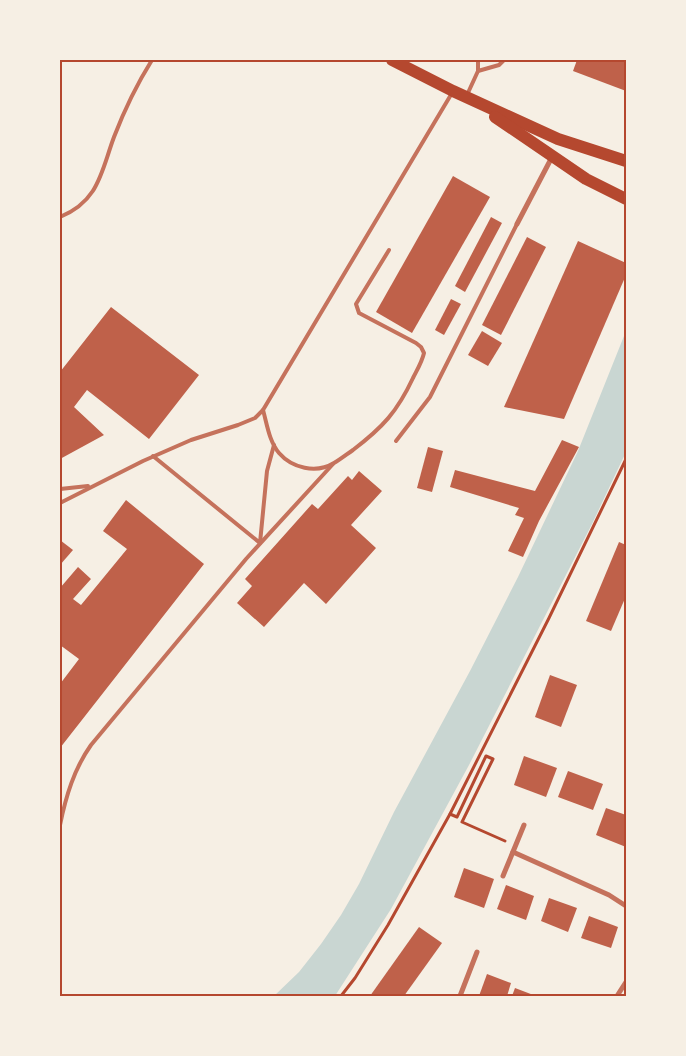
<svg xmlns="http://www.w3.org/2000/svg" width="686" height="1056" font-family="'PT Sans Narrow',sans-serif">
  <style>
    .water { fill: #c9d6d2 }
    .building { fill: #bf614a }
    .lines { fill: none; stroke-linecap: round; stroke-linejoin: round }
    .path { stroke: #b5482f; stroke-width: 3 }
    .service { stroke: #c5725c; stroke-width: 4 }
    .minor { stroke: #c5725c; stroke-width: 5 }
    .primary { stroke: #b5482f; stroke-width: 12 }
    .neatline { fill: none; stroke: #b5482f; stroke-width: 2 }
  </style>
  <rect width="100%" height="100%" fill="#f6efe4"/>
  <!-- water -->
  <polygon class="water" points="626,331 626,452 592,524 469,765 391,909 335,996 274,996 299,972 321,944 341,915 359,884 394,812 470,671 518,577 578,451"/>
  <!-- building -->
  <g class="building">
    <polygon points="577,60 626,60 626,91 573,71"/>
    <polygon points="453,176 490,197 412,333 376,312"/>
    <polygon points="491,217 502,223 465,292 455,286"/>
    <polygon points="527,237 546,247 501,335 482,325"/>
    <polygon points="578,241 626,263 626,275 564,419 504,407"/>
    <polygon points="451,299 461,304 444,335 435,330"/>
    <polygon points="111,307 199,375 149,439 87,390 74,407 104,435 60,459 60,372"/>
    <polygon points="482,331 502,343 488,366 468,355"/>
    <polygon points="562,440 579,447 539,521 523,557 508,551 524,518 515,515 519,508 450,487 455,470 535,491"/>
    <polygon points="428,447 443,451 432,492 417,488"/>
    <polygon points="359,471 382,491 351,525 376,548 326,604 304,583 264,627 237,603 252,586 245,579 312,504 318,509 348,476 352,480"/>
    <polygon points="126,500 204,564 60,748 60,684 79,659 60,645 60,588 78,567 91,579 73,599 81,605 127,549 103,531"/>
    <polygon points="60,540 73,550 60,565"/>
    <polygon points="619,542 626,545 626,596 611,631 586,621"/>
    <polygon points="550,675 577,685 561,727 535,717"/>
    <polygon points="524,756 557,768 546,797 514,785"/>
    <polygon points="568,771 603,784 593,810 558,797"/>
    <polygon points="606,808 626,815 626,847 596,835"/>
    <polygon points="464,868 494,879 484,908 454,897"/>
    <polygon points="506,885 534,896 526,920 497,909"/>
    <polygon points="549,898 577,908 568,932 541,921"/>
    <polygon points="589,916 618,927 611,948 581,938"/>
    <polygon points="419,927 442,943 404,996 370,996"/>
    <polygon points="487,974 511,983 507,996 479,996"/>
    <polygon points="515,988 536,996 512,996"/>
  </g>
  <g class="lines">
    <!-- path -->
    <g class="path">
      <polyline points="450,814 457,817 486,756 493,759 462,822 505,841"/>
      <polyline points="341,996 355,978 388,925 450,814 549,618 626,459"/>
    </g>
    <!-- service -->
    <g class="service">
      <polyline points="478,60 478,71"/>
      <polyline points="467,95 478,71 499,65 504,60"/>
      <path d="M60 217C99 201 101 172 114 137 124 111 137 84 152 60"/>
      <path d="M263 410C267 424 269 441 279 453 292 468 316 474 334 463 341 459 347 454 353 450 383 427 397 412 413 378 417 370 422 362 424 353L421 347 416 343 359 313 356 304 389 250"/>
      <polyline points="396,441 430,397 517,224"/>
      <polyline points="153,456 260,543 267,471 274,445"/>
      <polyline points="60,489 88,486"/>
      <polyline points="60,503 143,461 191,440 238,425 255,418 263,410 452,93"/>
      <path d="M60 825C66 796 74 769 91 745L246 559 333 464"/>
    </g>
    <!-- minor -->
    <g class="minor">
      <polyline points="517,224 552,157"/>
      <polyline points="513,852 609,895 626,906"/>
      <polyline points="503,876 524,825"/>
      <polyline points="460,996 477,952"/>
      <polyline points="617,996 626,982"/>
    </g>
    <!-- primary -->
    <g class="primary">
      <polyline points="392,60 453,91 558,139 626,161"/>
      <polyline points="495,117 586,179 626,199"/>
    </g>
  </g>
  <!-- border -->
  <rect width="686" height="1056" fill="none" stroke="#f6efe4" stroke-width="122"/>
  <rect x="61" y="61" width="564" height="934" class="neatline"/>
</svg>
